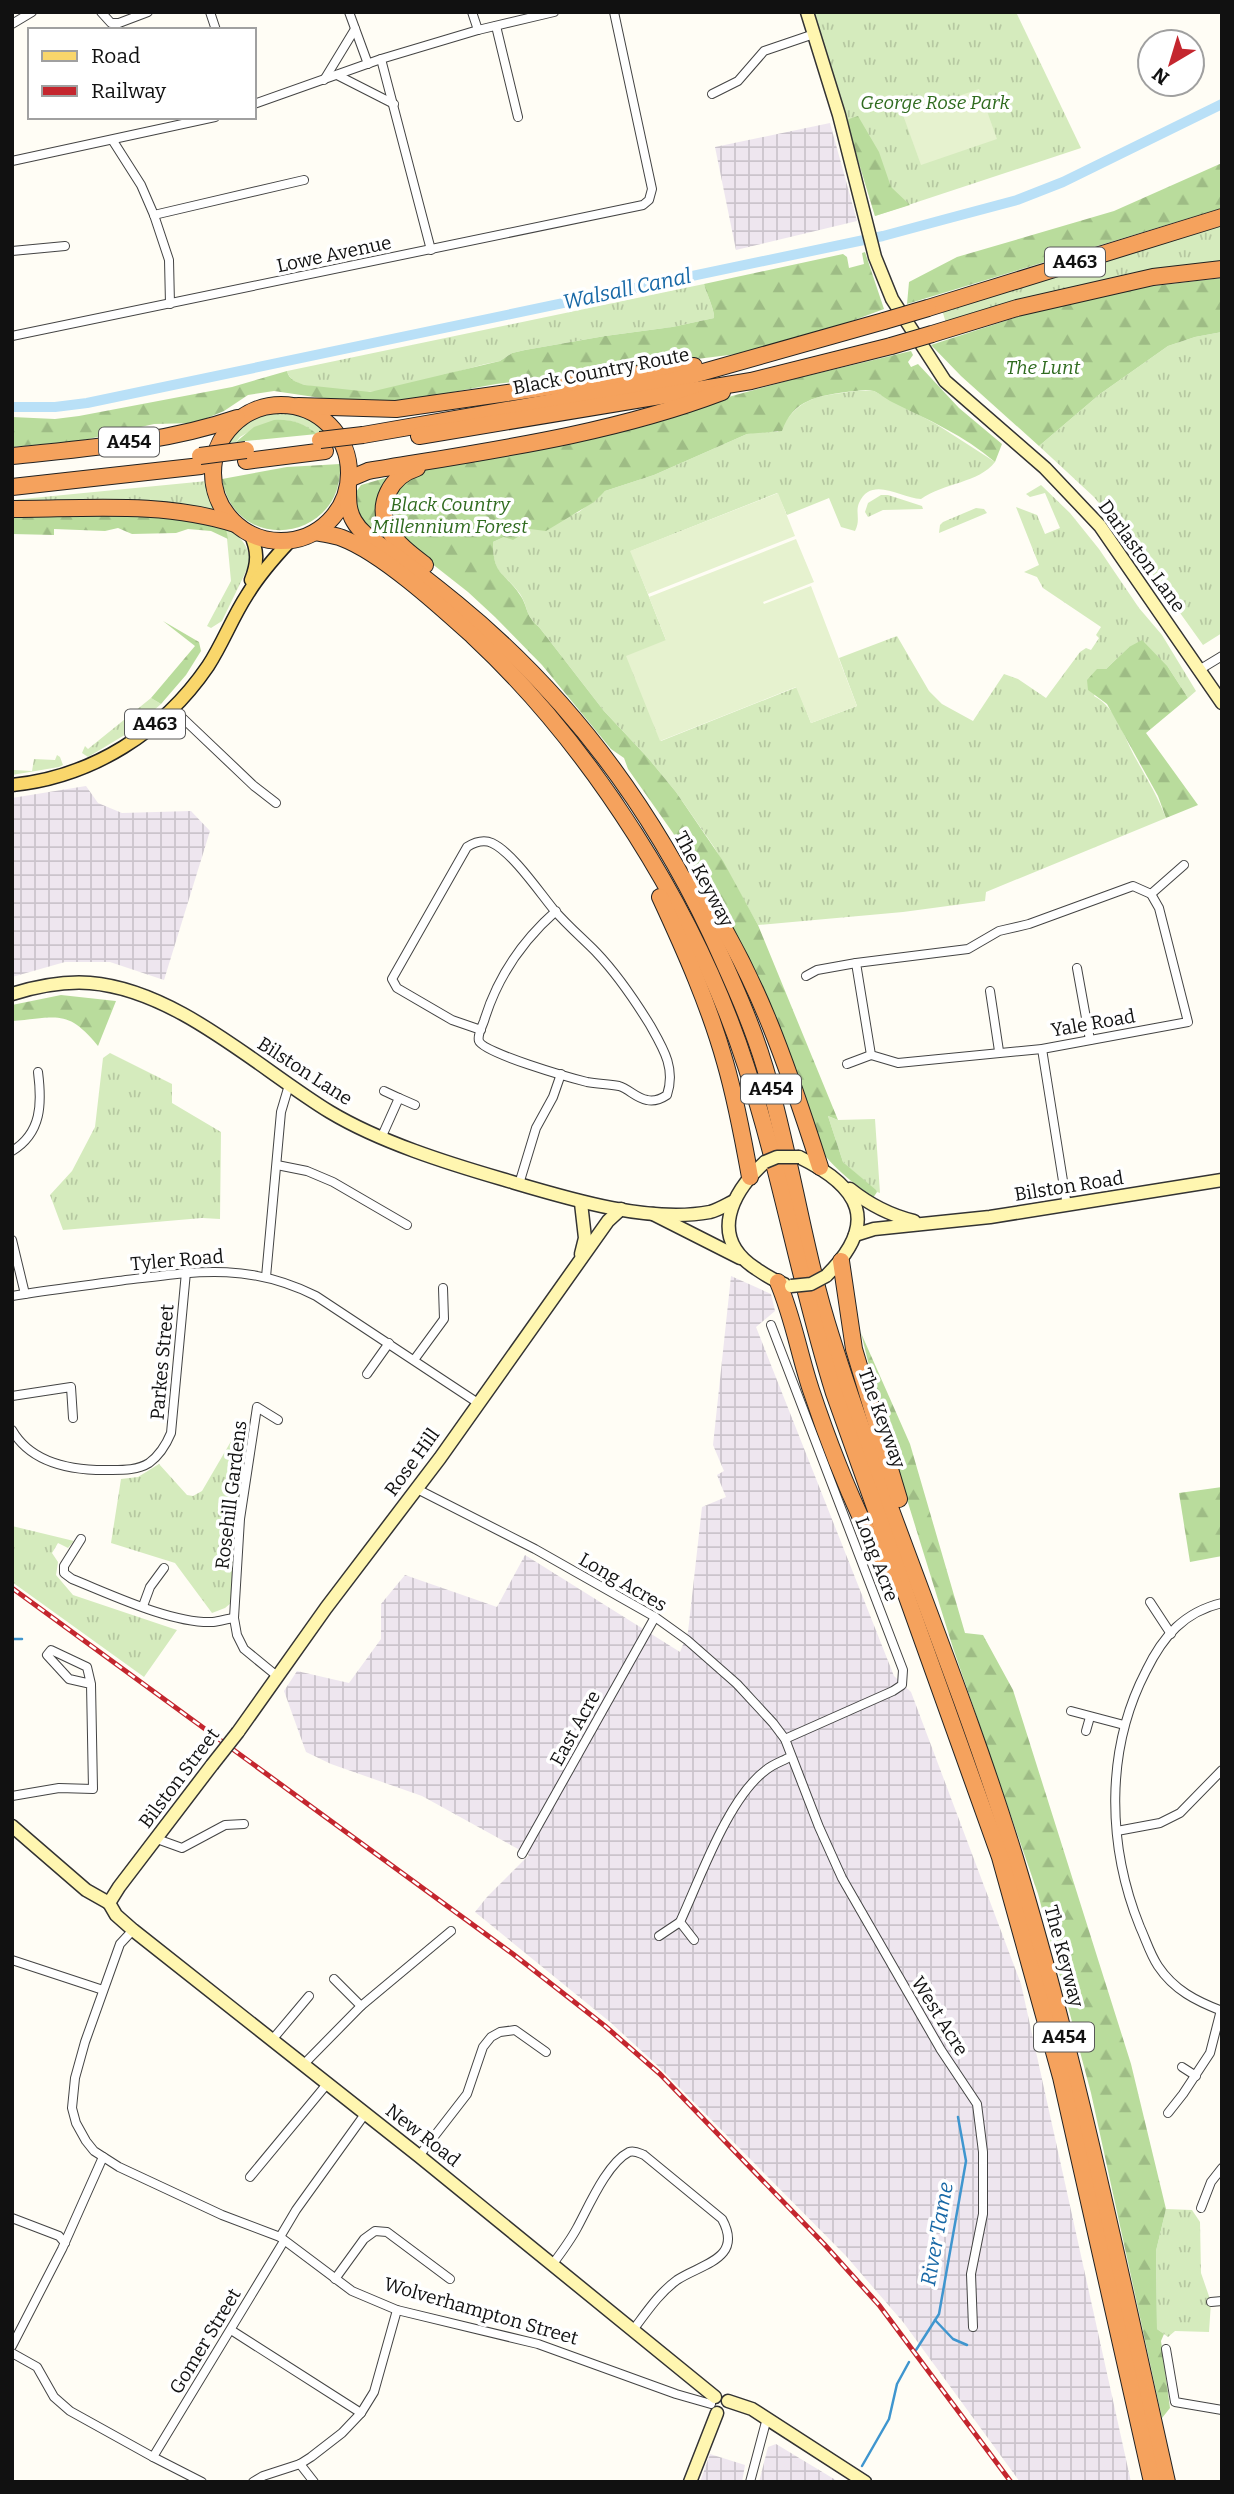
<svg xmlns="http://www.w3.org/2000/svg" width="1234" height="2494" font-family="Bitter,serif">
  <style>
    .industrial { fill: url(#industrial-grid) }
    .grass { fill: url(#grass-tufts) }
    .forest { fill: url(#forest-firs) }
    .pitch { fill: #e6f2cf }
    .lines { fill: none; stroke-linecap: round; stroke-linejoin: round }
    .stream { stroke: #3f96cf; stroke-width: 2.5 }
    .canal { stroke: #b9e0f7; stroke-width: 10 }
    .street-casing { stroke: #444; stroke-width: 10 }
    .secondary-casing { stroke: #333; stroke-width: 15 }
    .primary-casing { stroke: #222; stroke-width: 15 }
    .highway-casing { stroke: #222; stroke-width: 18 }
    .street { stroke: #fff; stroke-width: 8 }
    .secondary { stroke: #fff6b0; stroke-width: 12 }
    .primary { stroke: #f9d66b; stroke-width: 12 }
    .highway { stroke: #f5a25d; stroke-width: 16 }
    .rail-casing { stroke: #c4262e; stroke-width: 5 }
    .rail { stroke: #fff; stroke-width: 2.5; stroke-dasharray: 8; stroke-linecap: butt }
    .secondary-bridge-casing { stroke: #333; stroke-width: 15; stroke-linecap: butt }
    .highway-bridge-casing { stroke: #222; stroke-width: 18; stroke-linecap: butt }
    .secondary-bridge { stroke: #fff6b0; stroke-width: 12 }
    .highway-bridge { stroke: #f5a25d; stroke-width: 16 }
    .labels { text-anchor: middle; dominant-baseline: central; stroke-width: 7; stroke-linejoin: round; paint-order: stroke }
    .shield { fill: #fff; stroke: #585858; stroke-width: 2 }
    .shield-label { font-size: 18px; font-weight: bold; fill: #111 }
    .park-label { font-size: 19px; font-style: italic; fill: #2f6b1f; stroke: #fff }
    .street-label { font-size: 19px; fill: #111; stroke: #fff }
    .water-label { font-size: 21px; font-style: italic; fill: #1768a6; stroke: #fff }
  </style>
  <defs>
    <pattern id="industrial-grid" width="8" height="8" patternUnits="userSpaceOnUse" patternTransform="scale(1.75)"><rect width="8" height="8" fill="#eee6ef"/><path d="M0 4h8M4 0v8" fill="none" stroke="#cbc4cc"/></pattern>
    <pattern id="grass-tufts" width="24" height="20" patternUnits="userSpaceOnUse" patternTransform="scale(1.75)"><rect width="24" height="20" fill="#d5ebbd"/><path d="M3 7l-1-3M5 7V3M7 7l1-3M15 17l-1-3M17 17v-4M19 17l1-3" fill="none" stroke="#b6c8a1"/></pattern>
    <pattern id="forest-firs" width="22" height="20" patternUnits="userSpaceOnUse" patternTransform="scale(1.75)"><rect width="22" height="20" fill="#b9dc9c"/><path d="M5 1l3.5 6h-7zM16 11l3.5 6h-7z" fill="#9ebc85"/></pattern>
  </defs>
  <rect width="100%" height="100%" fill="#fffdf5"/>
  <!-- industrial -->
  <g class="industrial">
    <polygon points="830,123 857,221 736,250 715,147"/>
    <polygon points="86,786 98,803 122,813 191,811 210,831 164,980 110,962 65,962 12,977 12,798"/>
    <polygon points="731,1276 771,1294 775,1311 756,1327 894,1676 911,1692 1021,1984 1131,2482 1020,2482 903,2322 846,2256 659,2067 610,2022 475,1912 487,1897 529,1855 422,1796 331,1764 306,1752 284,1691 297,1671 349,1683 381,1639 381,1604 405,1575 497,1607 525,1555 680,1652 688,1632 702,1507 726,1497 717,1475 724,1471 713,1445"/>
    <polygon points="776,2444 839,2482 759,2482 768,2447"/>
    <polygon points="710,2454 745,2465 742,2482 700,2482"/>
  </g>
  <!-- grass -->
  <g class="grass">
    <polygon points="813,12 1016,12 1081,148 875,216"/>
    <polygon points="1222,225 1222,265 946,323 942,310"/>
    <path d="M704 284C706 293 715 310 714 318L672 327 605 336 525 350 512 353 500 361C456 369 412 390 367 392 351 393 334 390 318 387 306 385 291 385 287 371Z"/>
    <polygon points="1222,332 1222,633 1203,645 1117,525 1094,497 1039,446 1100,394 1168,346 1195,337"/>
    <path d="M856 391H874L936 424 995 462C979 483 943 483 921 499 901 498 871 475 859 503 855 513 861 519 855 531L841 527 829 498 787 515 777 493 631 551 666 640 661 741 797 687 811 723 857 706 839 658 897 636 929 691 942 704 973 721 1004 674 1018 679 1046 698 1080 652 1086 648 1091 650 1099 638 1096 635 1101 627 1043 588 1037 577 1024 572 1039 565 1016 507 1037 515 1045 534 1060 528 1045 493 1030 497 1026 494 1041 485 1070 513 1099 549 1139 608 1162 635 1196 691 1188 698 1168 667 1129 647 1106 669 1094 696C1117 708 1124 738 1136 759 1147 779 1158 797 1166 818L986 892 985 901 903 912 758 925 714 847 676 792 648 758 604 711 539 627C524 614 529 608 520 594 503 571 493 576 493 542L504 537H519L530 529H539L579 512 605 491 654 475 747 434 764 431 778 432C802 395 815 397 856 391Z"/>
    <path d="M275 410 306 416 327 432 317 434C286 411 270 420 240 437L236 442 224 444C234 424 255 413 275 410Z"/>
    <polygon points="207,481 212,499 224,516 12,504 12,500"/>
    <polygon points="881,495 888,495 922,506 923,509 883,510 868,517 865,512 868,503"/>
    <polygon points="976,508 984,509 987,513 939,533 940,525 943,522"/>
    <path d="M226 528C241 536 249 546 250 563L222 621 211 628 207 626 231 581Z"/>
    <polygon points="151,698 161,704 128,733 88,757 82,753 85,746 88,749"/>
    <polygon points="57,755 60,757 63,765 59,767 12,775 12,758 14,757 14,770 32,771 34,759 55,760"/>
    <polygon points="110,1053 172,1084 172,1103 221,1132 220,1219 202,1218 63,1230 50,1195 72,1171 95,1127 103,1058"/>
    <polygon points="828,1116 838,1120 875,1119 880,1193 877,1192 843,1162"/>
    <polygon points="237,1431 250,1432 240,1480 231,1603 225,1608 212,1613 175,1563 111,1543 121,1479 138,1477 159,1464 187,1495 193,1496 202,1491"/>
    <polygon points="12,1526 74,1541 68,1548 58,1543 52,1553 58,1562 56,1575 73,1595 177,1630 144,1677 12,1582"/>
    <polygon points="1166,2209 1192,2210 1200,2222 1201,2273 1211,2302 1209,2332 1175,2331 1168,2337 1157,2329 1156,2251"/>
  </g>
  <!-- forest -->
  <g class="forest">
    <polygon points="858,116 879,152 891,187 910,205 875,216 846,120"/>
    <polygon points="1222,163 1222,208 907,304 909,282 957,257 1114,211"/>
    <path d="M865 252 884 309 804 339 737 354 496 384 405 401 328 399 274 391 248 395 224 411 195 423 154 424 80 441 12 447V417L55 419 79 416 232 387 287 371C289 380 296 382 305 385L370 392 500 361 512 353 525 350 605 336 672 327 714 318C715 310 706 293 704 284L843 254 847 257 849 268 864 264 862 253Z"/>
    <polygon points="1222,278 1222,332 1195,337 1168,346 1100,394 1039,446 961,376 931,345 1045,308 1127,289"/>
    <path d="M911 351 913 355 908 362 911 367 918 364 959 408 1002 444 995 462C965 436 927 419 892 402 886 399 879 393 874 391 866 389 854 391 846 392 817 396 793 400 782 431L747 434 654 475 605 491 594 502 546 531 530 529 513 540 504 537 493 542C493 576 504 571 520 595 529 608 524 614 539 627L604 711 648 758 676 792 723 861 758 925 838 1120 828 1116 843 1162 876 1190 877 1192 873 1198C857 1186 831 1166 821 1150L717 906 673 833 628 769 624 758 611 749 542 665 495 617 468 592 398 537 389 512 399 484 424 470 710 402 794 379Z"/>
    <path d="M274 420C291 419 303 423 317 434L236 442 254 427Z"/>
    <path d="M340 464C344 542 235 556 222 479L287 467Z"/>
    <path d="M392 476 385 484 396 548C369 531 359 529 354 495L361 485Z"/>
    <polygon points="67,514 179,517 226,528 228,539 211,531 188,529 176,533 132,534 118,528 105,531 54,529 54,535 12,534 12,516"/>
    <polygon points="163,621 199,642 201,651 186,675 161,704 151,698 195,646"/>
    <polygon points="1142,640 1168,667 1188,698 1146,733 1198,805 1166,818 1158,796 1107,704 1088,690 1087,680 1097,669 1106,669 1129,647"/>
    <path d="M61 995 116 1001 98 1046C67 1008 57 1018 12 1021V1005Z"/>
    <polygon points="861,1333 910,1444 965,1633 983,1635 1013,1690 1131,2064 1166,2209 1156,2251 1157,2329 1164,2334 1161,2341 1170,2408 1162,2418 1091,2093 1038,1894 953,1648 883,1422"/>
    <polygon points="1222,1487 1222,1556 1190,1562 1179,1493"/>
  </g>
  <!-- pitch -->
  <g class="pitch">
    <polygon points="979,89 997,139 921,165 903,115"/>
    <polygon points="778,493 795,536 648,594 630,551"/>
    <polygon points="796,539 814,582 763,602 764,604 811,586 857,706 811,723 796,687 660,741 626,656 666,640 649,597"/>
  </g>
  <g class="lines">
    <!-- stream -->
    <g class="stream">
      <polyline points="12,1639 22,1639"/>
      <polyline points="935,2320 953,2339 967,2345"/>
      <polyline points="916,2350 939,2314 962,2184 966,2161 958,2117"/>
      <polyline points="862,2466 889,2419 897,2384 909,2362"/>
    </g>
    <!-- canal -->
    <polyline class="canal" points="12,407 55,407 87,403 883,236 946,219 1017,200 1063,182 1222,104"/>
    <!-- street casing -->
    <g class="street-casing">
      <g id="street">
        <polyline points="101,12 111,23 119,23 148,12"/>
        <polyline points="210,12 216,30"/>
        <polyline points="349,12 368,64"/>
        <polyline points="472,12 478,30"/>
        <polyline points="12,24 32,12"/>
        <polyline points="496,26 518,117"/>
        <polyline points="381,59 431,250"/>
        <polyline points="337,75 394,104"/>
        <polyline points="324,80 355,29"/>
        <polyline points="712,94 738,81 764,51 814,34"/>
        <polyline points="254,104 381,59 478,30 554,12"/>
        <polyline points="113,141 141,185 154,215 169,260 170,304"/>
        <polyline points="12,161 215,117"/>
        <polyline points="154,215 304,180"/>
        <polyline points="12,251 65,246"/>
        <polyline points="12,336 643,205 649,200 652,189 614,12"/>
        <polyline points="1199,670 1222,656"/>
        <polyline points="172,708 254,786 276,803"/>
        <polygon points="1133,886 1151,894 1159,908 1188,1022 1042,1049 898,1063 871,1055 856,963 968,949 999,931 1029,924"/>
        <polyline points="1151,894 1184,865"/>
        <polyline points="1077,968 1090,1040"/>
        <polyline points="806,976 817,970 856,963"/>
        <polyline points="990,991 999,1051"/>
        <path d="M481 1030 452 1020 397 988 392 979 467 847C475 842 483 839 492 843 512 852 540 893 554 910 567 925 582 938 596 952 617 974 634 999 650 1025 663 1048 676 1068 667 1095 661 1099 655 1102 647 1100 636 1098 629 1089 619 1086 608 1084 598 1084 587 1082 571 1078 483 1053 479 1041 477 1035 482 1027 484 1021 497 978 522 941 556 911"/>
        <polyline points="1042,1049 1067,1206"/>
        <polyline points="847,1064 871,1055"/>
        <polyline points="399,1098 415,1105"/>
        <polyline points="382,1136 399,1098 384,1091"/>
        <path d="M12 1151C42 1133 42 1103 38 1072"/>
        <polyline points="277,1165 307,1171 333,1182 407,1225"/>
        <polyline points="519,1184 536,1128 553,1097 561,1074"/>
        <polyline points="12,1240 25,1294"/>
        <polyline points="266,1277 281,1112 289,1085"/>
        <path d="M12 1296C47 1290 83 1286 118 1281 192 1272 246 1261 316 1296L478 1403"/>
        <polyline points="771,1325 903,1670 902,1685 893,1691 785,1739"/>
        <polyline points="414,1360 444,1319 443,1288"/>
        <polyline points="367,1374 389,1343"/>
        <polyline points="12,1396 71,1387 73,1418"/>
        <path d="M12 1430C32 1465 76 1471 112 1470 124 1470 138 1470 149 1463 160 1455 166 1445 171 1433L186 1272"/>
        <polyline points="417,1489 535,1549 655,1617 687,1640 737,1684 773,1723 785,1739 819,1827 842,1878 941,2050 977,2104 983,2152 983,2214 971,2274 973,2327"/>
        <path d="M81 1539 64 1566V1573L72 1579C110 1594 172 1624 213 1622 220 1621 227 1619 234 1618"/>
        <polyline points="1150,1602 1171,1634"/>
        <path d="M1222 1603C1184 1612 1163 1636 1146 1671 1105 1750 1107 1845 1140 1927 1146 1940 1150 1954 1158 1966 1174 1990 1196 2001 1222 2011"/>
        <polyline points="143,1606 150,1587 164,1568"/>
        <polyline points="277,1676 244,1649 237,1635 234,1618 240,1519 257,1407 278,1420"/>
        <polyline points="1071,1711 1124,1725"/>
        <polyline points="1086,1731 1090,1717"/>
        <polyline points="12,1796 59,1788 93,1789 91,1684 69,1679 47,1655 51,1650 87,1667 91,1684"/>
        <polyline points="1117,1831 1160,1823 1180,1813 1222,1770"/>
        <polyline points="157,1839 182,1848 225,1825 244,1824"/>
        <polyline points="522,1854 655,1617"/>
        <polyline points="133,1930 120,1944 85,2042 75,2078 72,2108 76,2123 86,2141 94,2151 119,2167 222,2215 280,2237 352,2291 397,2310 538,2344 676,2394 711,2404"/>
        <polyline points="659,1936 680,1922"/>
        <path d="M694 1940 680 1922C700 1879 728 1798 766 1770 773 1764 783 1761 790 1757"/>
        <polyline points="12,1960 103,1990"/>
        <polyline points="334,1979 361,2006"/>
        <polyline points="272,2040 309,1996"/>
        <polyline points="303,2065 361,2006 451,1931"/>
        <polyline points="1182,2067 1196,2076"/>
        <polyline points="1168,2113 1183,2094 1210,2053 1221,2010"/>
        <polyline points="419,2156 467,2094 483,2047 491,2037 500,2032 515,2030 546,2052"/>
        <polyline points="250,2177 327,2084"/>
        <polyline points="1201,2208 1211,2182 1222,2168"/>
        <polyline points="12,2218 59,2236 65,2243"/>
        <polyline points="280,2237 296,2210 365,2114"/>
        <path d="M552 2265C561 2253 570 2241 577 2228 588 2208 607 2163 629 2152 635 2150 639 2153 644 2155L722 2219C744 2259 701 2264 677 2280 659 2293 646 2313 633 2330"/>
        <polyline points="335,2279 364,2239 375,2231 387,2232 450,2279"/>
        <polyline points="1211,2302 1222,2301"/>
        <polyline points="231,2330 361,2413"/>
        <polyline points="12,2346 62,2249 103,2157"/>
        <polyline points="1166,2349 1175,2402 1222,2410"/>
        <polyline points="12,2353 37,2367 54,2397 70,2411 153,2457 202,2482"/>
        <polyline points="153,2457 284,2241"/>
        <polyline points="300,2464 314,2482"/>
        <polyline points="253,2482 263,2476 300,2464 311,2457 342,2433 361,2413 374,2392 397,2310"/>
        <polyline points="750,2482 767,2418"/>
      </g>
    </g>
    <!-- secondary casing -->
    <g class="secondary-casing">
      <g id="secondary">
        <polyline points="807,12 839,115 875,257 892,299 945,381 1045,468 1100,526 1222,703"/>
        <path d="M12 994C38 986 63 981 90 983 177 990 258 1068 330 1112 380 1142 447 1163 502 1179 563 1197 647 1224 710 1212 718 1210 726 1205 734 1201"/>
        <path d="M799 1157C861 1187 880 1223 826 1276"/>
        <path d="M765 1162C732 1192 708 1237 755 1268 764 1274 774 1281 784 1284"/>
        <path d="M850 1189C870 1205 889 1215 914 1221"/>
        <polyline points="653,1214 740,1258"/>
        <polyline points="855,1235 874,1229 990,1217 1222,1180"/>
        <polyline points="581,1254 585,1238 581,1203"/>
        <polyline points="238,1732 326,1608 440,1458 608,1221 621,1209"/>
        <polyline points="12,1826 86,1890 109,1903"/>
        <polyline points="109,1903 116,1915 133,1930 419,2156 715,2397"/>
        <polyline points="109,1903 119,1887 212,1765"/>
        <polyline points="728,2401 752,2409 865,2482"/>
        <polyline points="690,2482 717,2413"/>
      </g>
    </g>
    <!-- primary casing -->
    <g class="primary-casing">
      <g id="primary">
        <path d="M250 533C258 551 258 562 251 580"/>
        <path d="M12 785C92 777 163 732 208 666 223 643 232 618 247 595 259 575 274 558 290 541"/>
      </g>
    </g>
    <!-- highway casing -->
    <g class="highway-casing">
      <g id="highway">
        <polyline points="928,308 1222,217"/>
        <polyline points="932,334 1017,308 1153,277 1222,269"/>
        <circle cx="281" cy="473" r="68"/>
        <polyline points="298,406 396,409 694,366"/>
        <polyline points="363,435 668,382 884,321"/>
        <polyline points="419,436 751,381 891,346"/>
        <path d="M12 456C88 448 164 443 237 418"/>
        <polyline points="246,461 325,451"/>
        <path d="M417 468C391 476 375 504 389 530 397 544 412 555 425 565"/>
        <path d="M349 479 368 471C487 451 609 435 722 392"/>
        <polyline points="12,487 201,466"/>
        <path d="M348 489C348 501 348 511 354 521 362 535 375 541 387 550 411 567 434 585 457 604 567 694 650 805 711 934 731 978 751 1021 765 1068 791 1156 803 1248 831 1336 886 1512 961 1682 1015 1858 1077 2063 1120 2273 1167 2482"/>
        <path d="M12 509C85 509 164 501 235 524"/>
        <path d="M316 532C324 534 334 535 342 538 382 553 441 607 473 636 592 747 696 911 746 1066 781 1173 800 1285 834 1393L1000 1857 1061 2077 1152 2482"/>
        <path d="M693 879C755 969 787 1064 820 1167"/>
        <path d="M660 897C685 951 709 1005 725 1062 736 1100 743 1138 750 1177"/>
        <polyline points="841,1261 854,1349 899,1499"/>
        <path d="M778 1282C793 1317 799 1354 811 1390 833 1456 860 1523 894 1583"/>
      </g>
    </g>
    <!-- street -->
    <use href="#street" class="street"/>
    <!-- secondary -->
    <use href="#secondary" class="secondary"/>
    <!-- primary -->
    <use href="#primary" class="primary"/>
    <!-- highway -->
    <use href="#highway" class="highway"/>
    <!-- rail casing -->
    <g class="rail-casing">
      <polyline id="rail" points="12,1588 513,1954 605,2026 660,2074 824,2244 879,2305 1011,2482"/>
    </g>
    <!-- rail -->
    <use href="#rail" class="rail"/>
    <!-- secondary-bridge casing -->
    <g class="secondary-bridge-casing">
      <g id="secondary-bridge">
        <polyline points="765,1162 777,1157 799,1157"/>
        <polyline points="791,1286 811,1284 826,1276"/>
        <polyline points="212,1765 238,1732"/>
      </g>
    </g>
    <!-- highway-bridge casing -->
    <g class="highway-bridge-casing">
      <g id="highway-bridge">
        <polyline points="884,321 928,308"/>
        <polyline points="891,346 932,334"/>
        <polyline points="320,440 363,435"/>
        <polyline points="200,456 246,450"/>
      </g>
    </g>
    <!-- secondary-bridge -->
    <use href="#secondary-bridge" class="secondary-bridge"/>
    <!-- highway-bridge -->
    <use href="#highway-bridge" class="highway-bridge"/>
  </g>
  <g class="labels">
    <!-- shield labels -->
    <g class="shield">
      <rect x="1045" y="247.5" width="60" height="29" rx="5"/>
      <rect x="99" y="427.5" width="60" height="29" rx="5"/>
      <rect x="125" y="709.5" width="60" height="29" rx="5"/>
      <rect x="741" y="1074.5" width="60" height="29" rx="5"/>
      <rect x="1034" y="2022.5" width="60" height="29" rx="5"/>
    </g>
    <g class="shield-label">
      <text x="1075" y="262">A463</text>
      <text x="129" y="442">A454</text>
      <text x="155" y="724">A463</text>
      <text x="771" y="1089">A454</text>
      <text x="1064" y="2037">A454</text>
    </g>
    <!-- park labels -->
    <g class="park-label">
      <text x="935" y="102">George Rose Park</text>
      <text x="1043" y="367">The Lunt</text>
      <text x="450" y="504">Black Country<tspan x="450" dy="22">Millennium Forest</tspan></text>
    </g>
    <!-- street labels -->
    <g class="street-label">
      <text transform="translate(334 254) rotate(-12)">Lowe Avenue</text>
      <text transform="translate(601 371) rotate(-11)">Black Country Route</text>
      <text transform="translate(1142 556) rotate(54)">Darlaston Lane</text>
      <text transform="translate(704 879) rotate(62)">The Keyway</text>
      <text transform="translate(1093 1023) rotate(-10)">Yale Road</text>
      <text transform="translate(305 1071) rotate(33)">Bilston Lane</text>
      <text transform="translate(1069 1186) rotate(-9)">Bilston Road</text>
      <text transform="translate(177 1260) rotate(-5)">Tyler Road</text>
      <text transform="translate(162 1362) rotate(-85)">Parkes Street</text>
      <text transform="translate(882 1418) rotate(70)">The Keyway</text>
      <text transform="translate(412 1462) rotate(-54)">Rose Hill</text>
      <text transform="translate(231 1495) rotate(-83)">Rosehill Gardens</text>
      <text transform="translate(877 1559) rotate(69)">Long Acre</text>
      <text transform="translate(623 1582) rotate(30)">Long Acres</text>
      <text transform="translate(575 1728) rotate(-61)">East Acre</text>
      <text transform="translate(179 1778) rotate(-53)">Bilston Street</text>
      <text transform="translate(1064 1956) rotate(75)">The Keyway</text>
      <text transform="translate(940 2016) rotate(58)">West Acre</text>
      <text transform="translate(423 2135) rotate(38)">New Road</text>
      <text transform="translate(481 2311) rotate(16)">Wolverhampton Street</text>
      <text transform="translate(205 2341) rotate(-59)">Gomer Street</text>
    </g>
    <!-- water labels -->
    <g class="water-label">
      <text transform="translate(627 289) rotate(-12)">Walsall Canal</text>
      <text transform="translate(937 2234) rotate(-80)">River Tame</text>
    </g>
  </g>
  <!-- border -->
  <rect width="1234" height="2494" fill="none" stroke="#111111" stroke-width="28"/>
  <!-- legend -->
  <rect x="28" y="28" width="228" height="91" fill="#ffffff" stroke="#a0a0a0" stroke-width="2"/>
  <rect x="42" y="51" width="35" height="10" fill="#f9d66b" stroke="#a0a0a0" stroke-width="2"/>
  <text x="91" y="63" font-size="21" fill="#111111">Road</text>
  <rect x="42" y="86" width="35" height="10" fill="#c4262e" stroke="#a0a0a0" stroke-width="2"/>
  <text x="91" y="98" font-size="21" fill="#111111">Railway</text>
  <!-- north arrow -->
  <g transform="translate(1171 63) rotate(218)"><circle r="33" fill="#ffffff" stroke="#a0a0a0" stroke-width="2"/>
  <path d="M0-5L12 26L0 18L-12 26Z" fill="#c4262e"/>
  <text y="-10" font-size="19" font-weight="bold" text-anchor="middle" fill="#111111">N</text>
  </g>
</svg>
